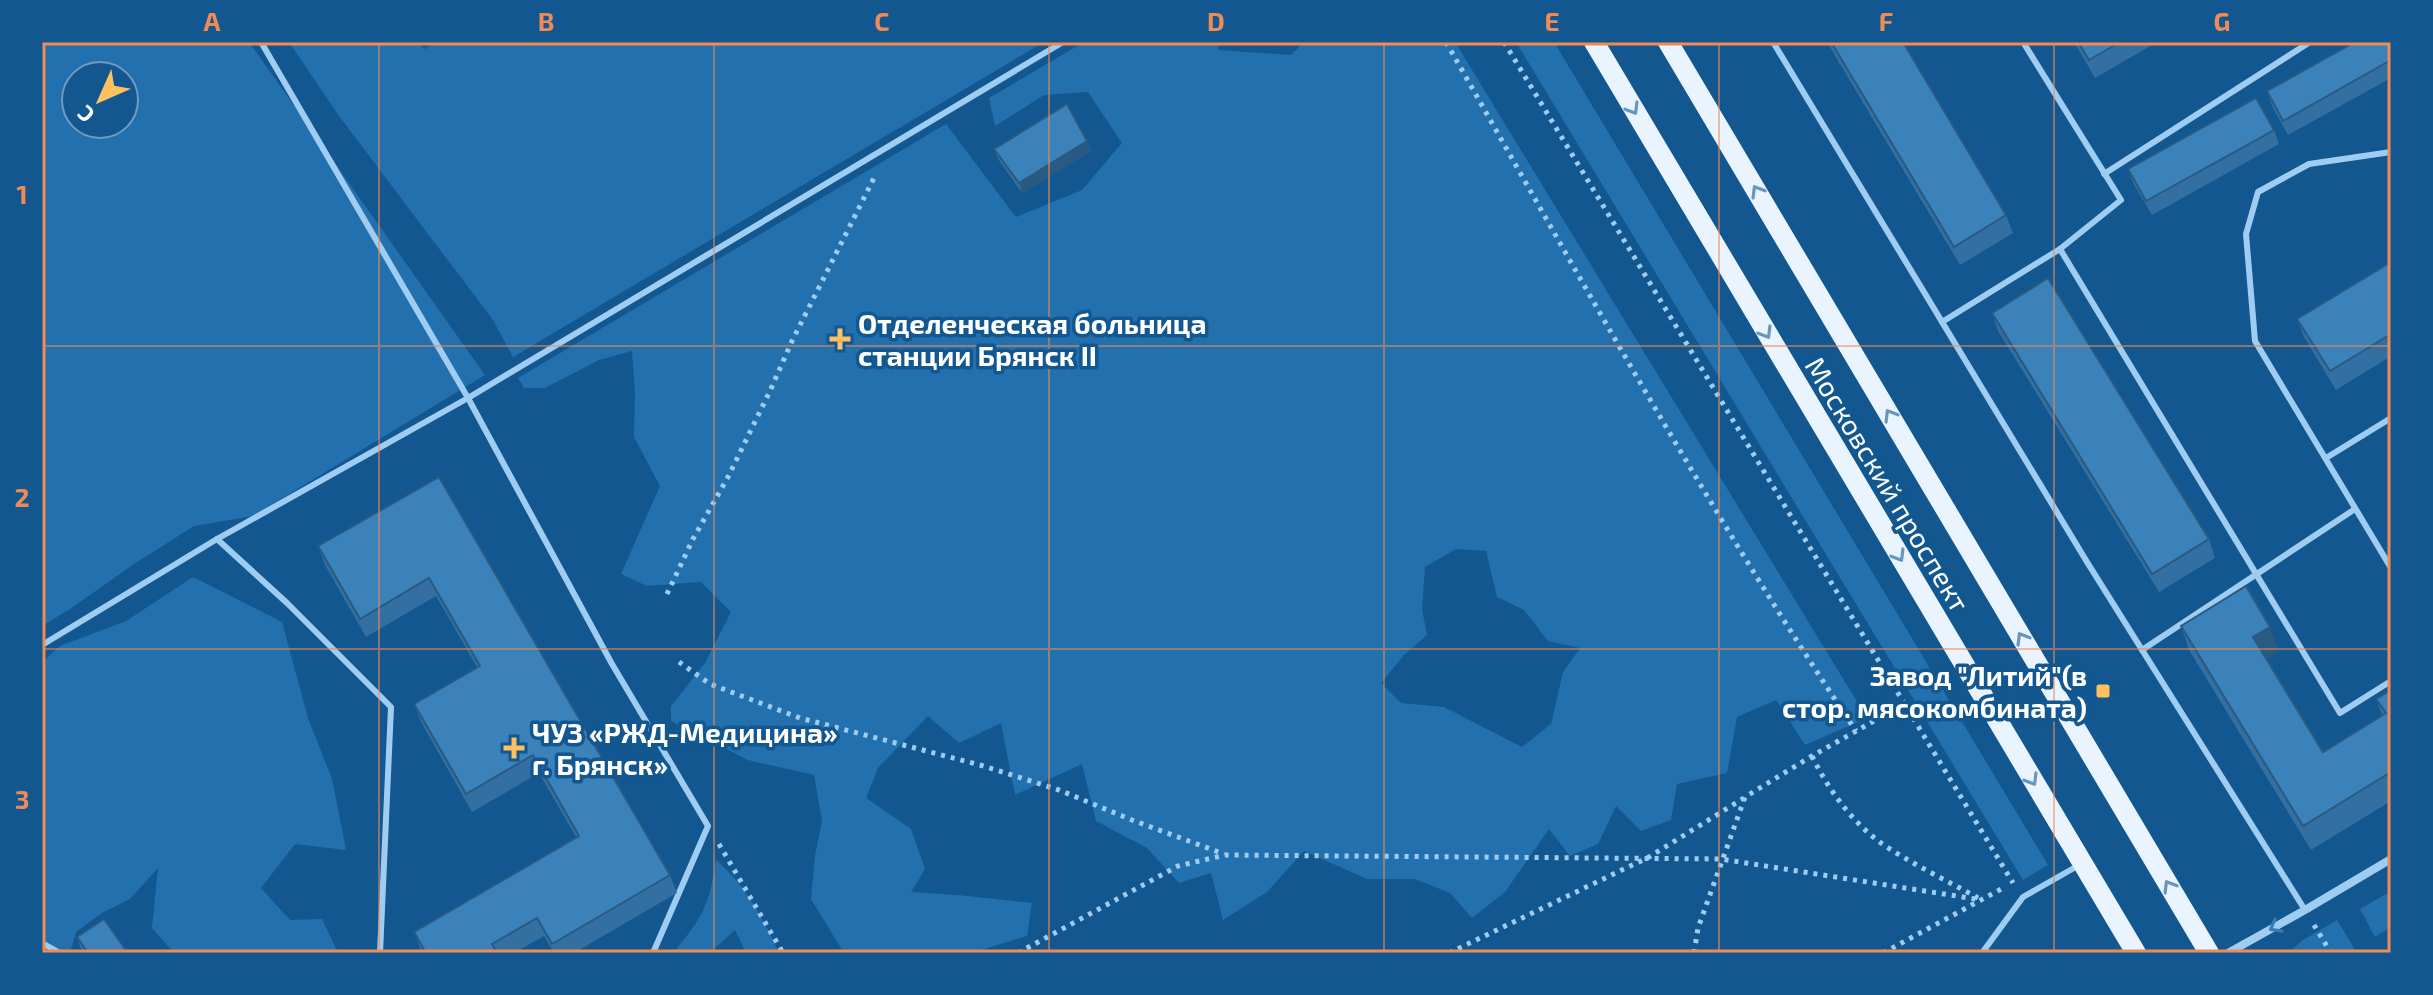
<svg xmlns="http://www.w3.org/2000/svg" width="2433" height="995" font-family="'Exo 2',sans-serif">
  <style>
    .green { fill: #2270ae; fill-rule: evenodd }
    .lines { fill: none; stroke-linecap: round; stroke-linejoin: round }
    .path { stroke: #9fcdf2; stroke-width: 5; stroke-dasharray: 4 6; stroke-linecap: butt }
    .service { stroke: #9fcdf2; stroke-width: 6 }
    .minor { stroke: #9fcdf2; stroke-width: 8 }
    .primary { stroke: #eaf4ff; stroke-width: 20 }
    .wall { fill: #336fa0 }
    .shaded-wall { fill: #295a82 }
    .building { fill: #3b81ba; stroke: #295a82; stroke-width: 2 }
    .oneway { stroke: #6996bd }
    .oneway2 { stroke: #3d7aae }
    .grid { fill: none; stroke: #ef8b55; stroke-width: 2; stroke-opacity: 0.55 }
    .poi-dot { fill: #ffc060; stroke: #135791; stroke-width: 3 }
    .labels { text-anchor: middle; dominant-baseline: central; stroke-width: 7; stroke-linejoin: round; paint-order: stroke }
    .poi-label { font-size: 28px; font-weight: bold; fill: #fff; stroke: #135791; text-anchor: start }
    .street-label { font-size: 28px; fill: #fff; stroke: #135791 }
    .neatline { fill: none; stroke: #ef8b55; stroke-width: 3 }
    .grid-label { font-size: 26px; text-anchor: middle; font-weight: bold; fill: #ef8b55 }
  </style>
  <rect width="100%" height="100%" fill="#135791"/>
  <!-- green -->
  <g class="green">
    <path d="M42 42H249L485 375 253 516 194 526 134 564 70 609 42 626ZM76 76H124V124H76Z"/>
    <polygon points="289,42 416,42 425,49 436,42 1044,42 513,357 493,320 339,116"/>
    <path d="M1084 42H1217L1219 50 1291 55 1304 42H1455L1867 718 1805 745 1776 700 1737 717 1727 773 1677 784 1671 820 1641 831 1616 806 1598 844 1570 856 1549 829 1505 892 1472 918 1450 893 1415 879H1367L1304 851 1267 892 1223 920 1211 873 1179 883 1147 848 1096 821 1082 764 1015 795 1001 723 959 743 928 716 878 768 866 798 911 829 925 869 911 892 958 895 1032 903 1027 936 971 953H844L811 899 815 856 822 821 814 775 748 760 671 721V706L705 663 731 612 701 582 647 586 621 574 660 486 634 437 635 393 632 351 599 360 545 388H524L518 378 946 124 1016 217 1082 190 1122 143 1088 92 1044 95 995 126 989 98ZM1456 549 1486 551 1497 597 1524 610 1548 641 1580 648 1563 672 1551 724 1522 747 1444 707 1401 703 1381 683 1404 655 1427 635 1422 609 1425 567Z"/>
    <polygon points="1516,42 1554,42 2048,865 2023,880"/>
    <polygon points="193,577 282,622 308,718 332,779 346,850 295,844 261,888 290,920 322,919 338,953 174,953 152,928 158,868 130,899 102,913 76,932 70,953 42,953 42,662 60,646 126,621"/>
    <path d="M716 860C748 888 761 915 779 953H746L735 930 714 949 713 953H673C703 917 709 906 716 860Z"/>
    <polygon points="2391,891 2391,927 2375,937 2360,909"/>
    <polygon points="2337,920 2357,953 2288,953 2303,940"/>
  </g>
  <g class="lines">
    <!-- path -->
    <g class="path">
      <path d="M1446 42C1578 274 1707 509 1856 731"/>
      <polyline points="1504,42 2013,883"/>
      <polyline points="667,594 693,539 728,477 770,391 792,341 874,178"/>
      <polyline points="679,662 710,684 800,718 980,765 1059,790 1132,820 1224,854"/>
      <path d="M1812 756C1828 789 1851 821 1881 843 1908 862 1948 881 1978 898"/>
      <polyline points="719,844 783,953"/>
      <polyline points="2314,925 2331,953"/>
      <polyline points="1018,953 1178,866 1225,855 1721,859 1982,900"/>
      <polyline points="1449,953 1649,857 1744,798"/>
      <polyline points="1694,953 1698,928 1745,797 1812,756 1904,704"/>
      <polyline points="1883,953 2005,887"/>
    </g>
    <!-- service -->
    <g class="service">
      <polyline points="261,42 468,398 612,664 708,826 653,953"/>
      <polyline points="1773,42 2087,562 2305,910"/>
      <polyline points="2391,152 2309,164 2258,192 2246,234 2255,341 2391,568"/>
      <polyline points="2104,174 2310,42"/>
      <polyline points="2060,249 2340,713 2391,681"/>
      <polyline points="1942,322 2060,249 2121,200 2023,42"/>
      <polyline points="2326,458 2391,418"/>
      <polyline points="217,539 287,603 391,707 380,953"/>
      <polyline points="42,645 217,539 468,398 1063,42"/>
      <polyline points="2142,650 2355,509"/>
      <polyline points="42,943 60,953"/>
      <polyline points="1982,953 2023,897 2081,864"/>
    </g>
    <!-- minor -->
    <polyline class="minor" points="2228,953 2305,910 2391,859"/>
    <!-- primary -->
    <g class="primary">
      <polyline points="1594,42 2136,953"/>
      <polyline points="1668,42 2209,953"/>
    </g>
  </g>
  <!-- wall -->
  <g class="wall">
    <polygon points="1828,42 1903,42 2006,215 2013,233 1960,265 1831,49"/>
    <polygon points="2074,42 2157,42 2095,78"/>
    <polygon points="2391,44 2391,78 2288,135 2272,106 2267,91"/>
    <polygon points="2274,130 2279,144 2152,215 2133,183 2128,169"/>
    <polygon points="1087,141 1091,151 1022,193 998,159 994,149"/>
    <polygon points="2391,262 2391,356 2336,390 2304,337 2297,319"/>
    <polygon points="1992,313 2209,539 2215,558 2159,592 1998,331"/>
    <polygon points="439,477 670,875 677,893 574,953 554,953 544,936 514,953 422,953 414,932 576,837 539,773 472,812 421,722 414,704 477,667 436,596 366,637 325,565 318,546"/>
    <polygon points="2181,626 2279,651 2266,659 2323,752 2382,715 2376,699 2391,690 2391,801 2311,850 2189,650"/>
    <polygon points="77,937 126,953 85,953 80,947"/>
  </g>
  <!-- shaded-wall -->
  <g class="shaded-wall">
    <polygon points="1087,141 1091,151 1022,193 1019,183"/>
    <polygon points="2270,627 2279,651 2262,662 2253,637"/>
  </g>
  <!-- building -->
  <g class="building">
    <polygon points="1831,42 1903,42 2006,215 1954,247"/>
    <polygon points="2078,42 2120,42 2089,60"/>
    <polygon points="2355,42 2390,42 2391,44 2391,60 2283,121 2267,91"/>
    <polygon points="2256,98 2274,130 2146,201 2128,169"/>
    <polygon points="1067,104 1087,141 1019,183 994,149"/>
    <polygon points="2391,262 2391,334 2330,371 2297,319"/>
    <polygon points="2048,278 2209,539 2152,574 1992,313"/>
    <polygon points="439,477 670,875 552,944 537,918 492,944 497,953 426,953 414,932 579,836 533,755 466,794 414,704 480,666 429,578 360,619 318,546"/>
    <polygon points="2246,586 2270,627 2253,637 2323,752 2386,713 2376,699 2391,690 2391,772 2303,826 2181,626"/>
    <polygon points="104,919 125,949 119,953 88,953 77,937"/>
  </g>
  <!-- one-way arrows -->
  <defs><path id="oneway-chevron" d="M-2-3.5L2.5 0L-2 3.5" fill="none" stroke-width="1.6" stroke-linecap="round" stroke-linejoin="round" transform="scale(2)"/></defs>
  <g class="oneway">
    <use href="#oneway-chevron" transform="translate(1633 109) rotate(59)"/>
    <use href="#oneway-chevron" transform="translate(1757 191) rotate(-121)"/>
    <use href="#oneway-chevron" transform="translate(1766 333) rotate(59)"/>
    <use href="#oneway-chevron" transform="translate(1890 415) rotate(-121)"/>
    <use href="#oneway-chevron" transform="translate(1899 556) rotate(59)"/>
    <use href="#oneway-chevron" transform="translate(2022 638) rotate(-121)"/>
    <use href="#oneway-chevron" transform="translate(2032 780) rotate(59)"/>
    <use href="#oneway-chevron" transform="translate(2169 886) rotate(-121)"/>
  </g>
  <use class="oneway2" href="#oneway-chevron" transform="translate(2275 927) rotate(151)"/>
  <!-- grid -->
  <path class="grid" d="M379 42V953M714 42V953M1049 42V953M1384 42V953M1719 42V953M2054 42V953M42 346H2391M42 649H2391"/>
  <!-- markers -->
  <g class="poi-dot">
    <path d="M836 327h8v8h8v8h-8v8h-8v-8h-8v-8h8z"/>
    <rect x="2095" y="683" width="16" height="16" rx="4"/>
    <path d="M510 736h8v8h8v8h-8v8h-8v-8h-8v-8h8z"/>
  </g>
  <g class="labels">
    <!-- poi labels -->
    <g class="poi-label">
      <text x="858" y="323">Отделенческая больница<tspan x="858" dy="32">станции Брянск II</tspan></text>
      <text x="2087" y="675" text-anchor="end">Завод "Литий"(в<tspan x="2087" dy="32">стор. мясокомбината)</tspan></text>
      <text x="532" y="732">ЧУЗ «РЖД-Медицина»<tspan x="532" dy="32">г. Брянск»</tspan></text>
    </g>
    <!-- street labels -->
    <g class="street-label">
      <text transform="translate(1888 484) rotate(59)">Московский проспект</text>
    </g>
  </g>
  <!-- border -->
  <rect width="2433" height="995" fill="none" stroke="#135791" stroke-width="88"/>
  <!-- north arrow -->
  <g transform="translate(100 100) rotate(225)"><circle r="38" fill="#135791" stroke="#719abd" stroke-width="2"/>
  <path d="M0-6L14 30L0 20L-14 30Z" fill="#ffc060"/>
  <text y="-12" font-size="22" font-weight="bold" text-anchor="middle" fill="#ffffff">С</text>
  </g>
  <rect x="44" y="44" width="2345" height="907" class="neatline"/>
  <g class="grid-label">
    <text x="212" y="31">A</text>
    <text x="546" y="31">B</text>
    <text x="882" y="31">C</text>
    <text x="1216" y="31">D</text>
    <text x="1552" y="31">E</text>
    <text x="1886" y="31">F</text>
    <text x="2222" y="31">G</text>
    <text x="22" y="204">1</text>
    <text x="22" y="507">2</text>
    <text x="22" y="809">3</text>
  </g>
</svg>
